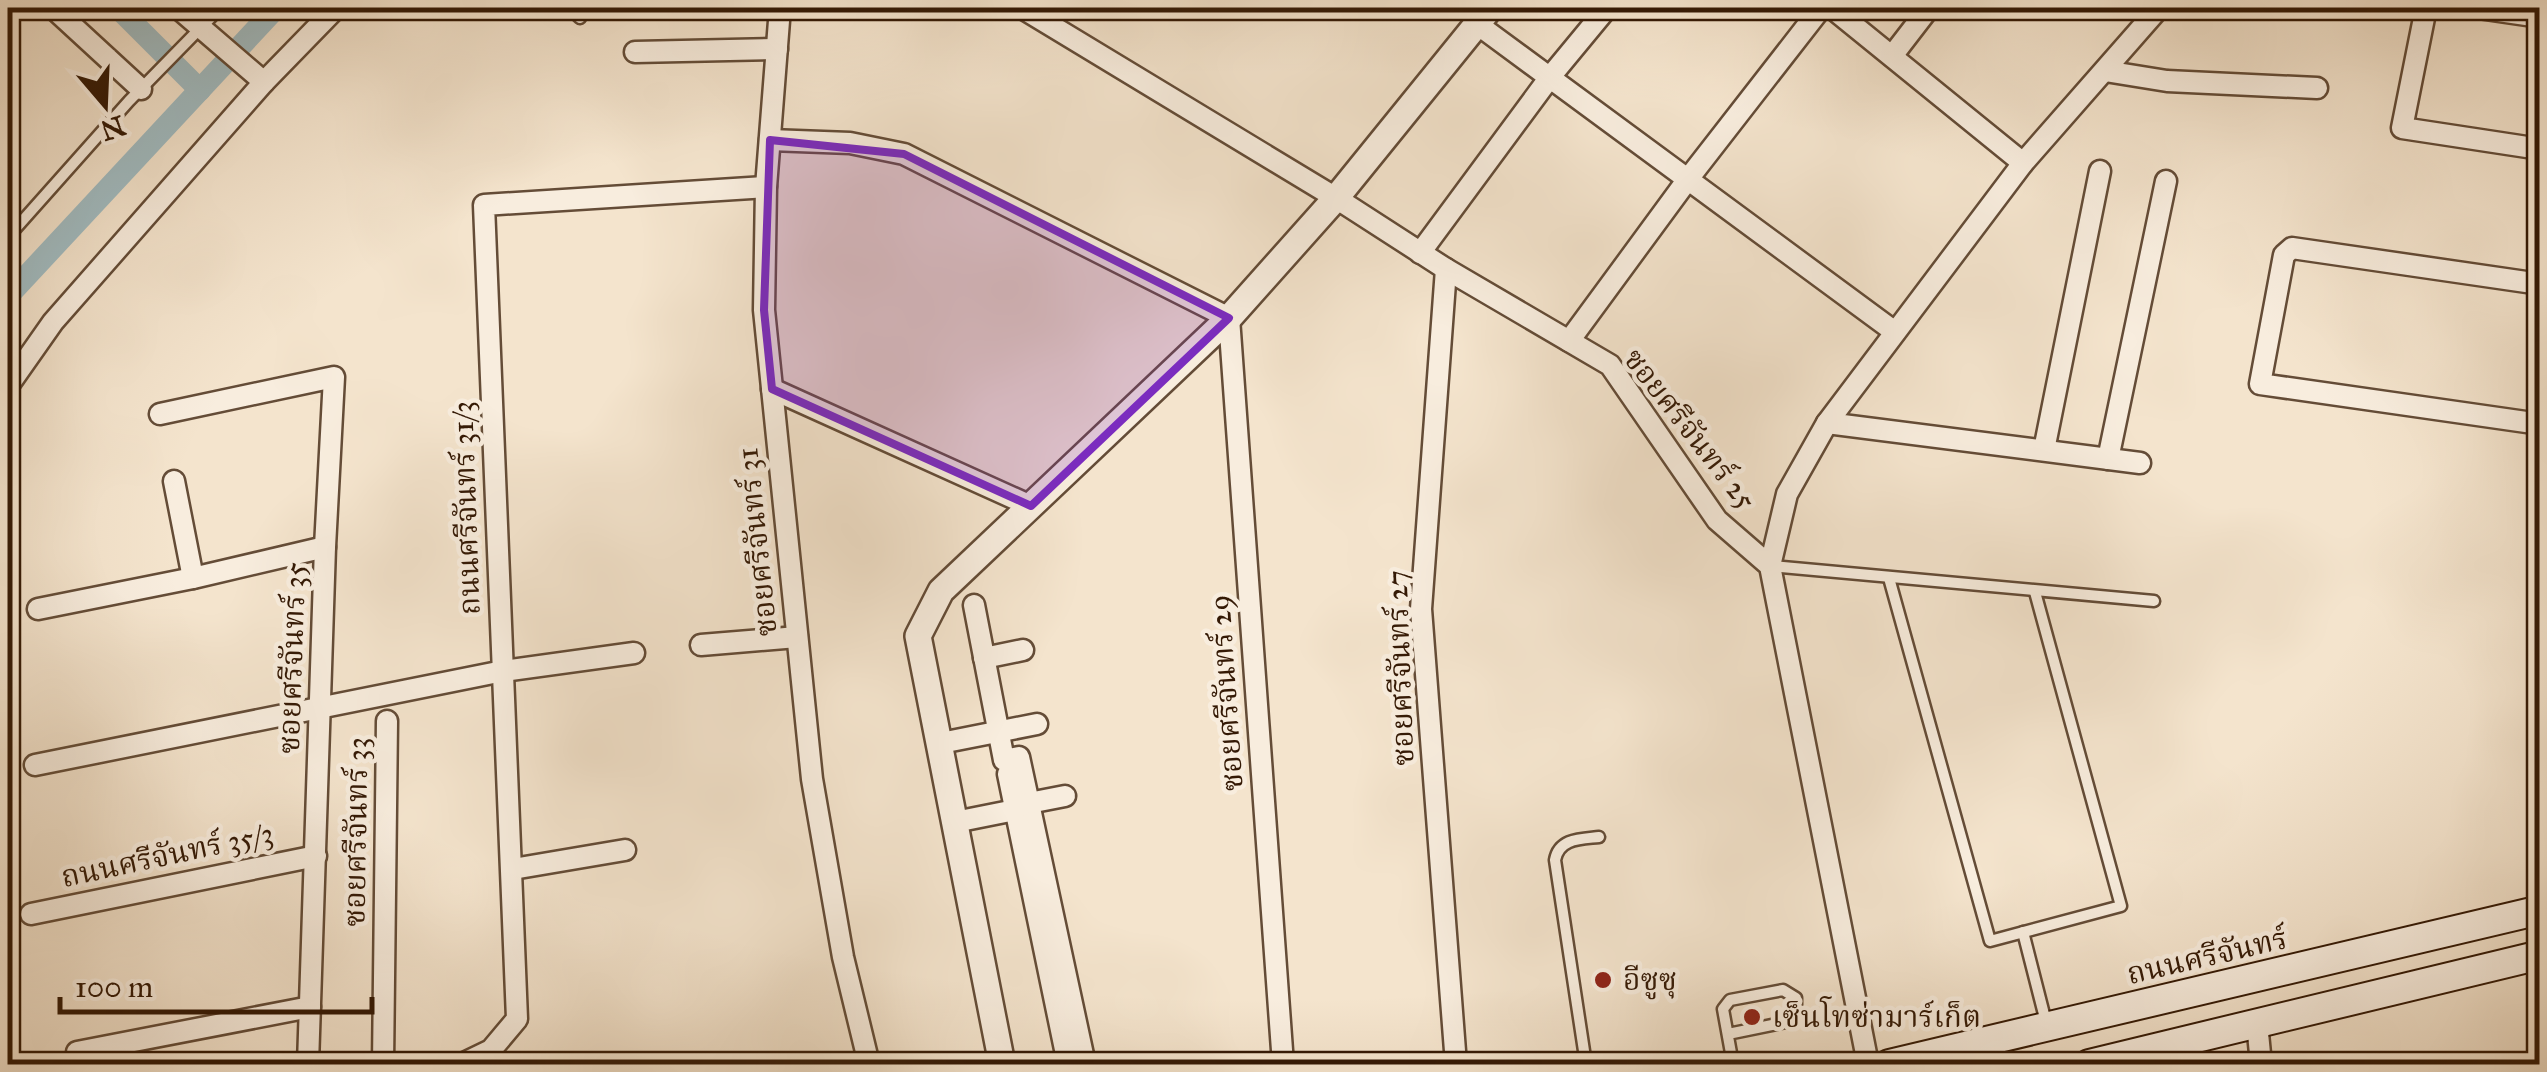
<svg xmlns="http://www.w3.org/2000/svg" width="2547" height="1072" font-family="'IM FELL Great Primer','Noto Serif Thai',serif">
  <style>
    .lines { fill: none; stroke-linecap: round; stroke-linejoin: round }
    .canal { stroke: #a1bcc2; stroke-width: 22 }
    .service-casing { stroke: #644c37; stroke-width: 15 }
    .minor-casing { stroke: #644c37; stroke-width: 25 }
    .tertiary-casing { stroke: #644c37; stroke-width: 30 }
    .secondary-casing { stroke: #341905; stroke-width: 32 }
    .service { stroke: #f8edde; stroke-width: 10 }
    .minor { stroke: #f8edde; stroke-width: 20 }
    .tertiary { stroke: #f8edde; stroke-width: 25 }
    .secondary { stroke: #f8edde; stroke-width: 28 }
    .marked { fill: #7b2cbf; fill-opacity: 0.2; stroke: #7b2cbf; stroke-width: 8; stroke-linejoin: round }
    .poi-dot { fill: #8f2418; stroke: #f8edde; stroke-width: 4 }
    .labels { text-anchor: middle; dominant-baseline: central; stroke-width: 9; stroke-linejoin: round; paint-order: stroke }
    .street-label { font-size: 30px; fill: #341905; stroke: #f8edde }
    .poi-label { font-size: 30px; fill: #341905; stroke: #f8edde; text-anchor: start }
  </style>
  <rect width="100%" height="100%" fill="#f4e4cd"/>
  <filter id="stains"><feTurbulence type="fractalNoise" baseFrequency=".002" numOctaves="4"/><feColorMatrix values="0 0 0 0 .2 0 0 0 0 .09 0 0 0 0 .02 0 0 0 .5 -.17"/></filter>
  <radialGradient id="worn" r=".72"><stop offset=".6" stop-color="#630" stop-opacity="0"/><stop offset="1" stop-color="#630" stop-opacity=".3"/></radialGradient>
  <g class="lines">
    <!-- canal -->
    <g class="canal">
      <polyline points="118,8 200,90"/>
      <polyline points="8,296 276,8"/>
    </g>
    <!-- service casing -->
    <g class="service-casing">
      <g id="service">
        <polyline points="569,8 580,18"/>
        <polyline points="8,237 129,101 220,8"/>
        <polyline points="1771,566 2154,601"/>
        <polyline points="1889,578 1990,941 2121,906 2035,592"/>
        <polyline points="2023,932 2047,1026"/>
        <polyline points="1728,1034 1791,1021 1796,1015 1796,998 1783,990 1730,1000 1723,1009 1733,1064"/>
        <path d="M1586 1064 1555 860C1559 838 1581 839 1599 837"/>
      </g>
    </g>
    <!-- minor casing -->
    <g class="minor-casing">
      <g id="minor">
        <polyline points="53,8 141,89"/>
        <polyline points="780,8 766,187 764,310 812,779 843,957 869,1064"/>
        <polyline points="1022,8 1336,198 1446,269 1610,365 1717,520 1770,566 1868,1064"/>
        <polyline points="1832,8 2023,163"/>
        <polyline points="2426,8 2402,128 2540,149"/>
        <polyline points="2478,8 2540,17"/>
        <polyline points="1477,24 1895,332"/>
        <polyline points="635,52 777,49"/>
        <polyline points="1892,56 1929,8"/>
        <polyline points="2105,71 2167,81 2317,88"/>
        <polyline points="264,82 336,8"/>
        <polyline points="770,140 850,143 904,154 1229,318 1283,1064"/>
        <polyline points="1420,253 1550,77 1607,8"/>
        <polyline points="1446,269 1421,609 1456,1064"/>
        <polyline points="2540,284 2292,248 2284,255 2260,384 2540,424"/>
        <polyline points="1569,341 1688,179 1821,8"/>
        <polyline points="8,386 53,322 264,82 178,8"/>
        <polyline points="772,389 1031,506"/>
        <polyline points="160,414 334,377 325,547"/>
        <polyline points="1827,423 2140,463"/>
        <polyline points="2044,450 2100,171"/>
        <polyline points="2108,459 2166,181"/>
        <polyline points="174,481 193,578"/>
        <polyline points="1770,566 1787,494 1827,423 2023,163 2159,8"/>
        <polyline points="974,605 1004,760 1019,757 1085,1064"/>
        <polyline points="38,609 193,578 325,547 308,1064"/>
        <polyline points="701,645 797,637"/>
        <polyline points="984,658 1023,650"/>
        <polyline points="951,741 1037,724"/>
        <polyline points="35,765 503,671 634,653"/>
        <polyline points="1008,774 1068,1064"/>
        <polyline points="1029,803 1065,796"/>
        <polyline points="965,820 1015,810"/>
        <polyline points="513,869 625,850"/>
        <polyline points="31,914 316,856"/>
        <polyline points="2257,1023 2261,1064"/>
        <polyline points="77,1052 310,1007"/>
        <polyline points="383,1064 387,721"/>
        <polyline points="462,1064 491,1050 517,1019 484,205 766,187"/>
      </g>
    </g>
    <!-- tertiary casing -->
    <g class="tertiary-casing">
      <polyline id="tertiary" points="1002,1064 918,636 941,591 1229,318 1336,198 1490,8"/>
    </g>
    <!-- secondary casing -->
    <g class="secondary-casing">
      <g id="secondary">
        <polyline points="1889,1064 2540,910"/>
        <polyline points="2089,1064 2540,955"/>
      </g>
    </g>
    <!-- service -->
    <use href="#service" class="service"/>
    <!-- minor -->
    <use href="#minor" class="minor"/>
    <!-- tertiary -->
    <use href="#tertiary" class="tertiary"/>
    <!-- secondary -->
    <use href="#secondary" class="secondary"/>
  </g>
  <!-- marked area -->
  <path class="marked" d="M770 140 904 154 1229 318 1031 506 772 389 764 310Z"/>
  <!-- markers -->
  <g class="poi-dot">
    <circle cx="1603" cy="980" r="10"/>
    <circle cx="1752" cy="1017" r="10"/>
  </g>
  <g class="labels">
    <!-- street labels -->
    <g class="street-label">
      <text transform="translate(1690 429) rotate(52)">ซอยศรีจันทร์ 25</text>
      <text transform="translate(466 508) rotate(-92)">ถนนศรีจันทร์ 31/3</text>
      <text transform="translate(757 542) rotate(-96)">ซอยศรีจันทร์ 31</text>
      <text transform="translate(292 658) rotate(-88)">ซอยศรีจันทร์ 35</text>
      <text transform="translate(1400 668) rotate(-92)">ซอยศรีจันทร์ 27</text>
      <text transform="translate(1226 693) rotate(-94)">ซอยศรีจันทร์ 29</text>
      <text transform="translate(356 832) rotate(-89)">ซอยศรีจันทร์ 33</text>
      <text transform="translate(167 855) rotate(-12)">ถนนศรีจันทร์ 35/3</text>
      <text transform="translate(2207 956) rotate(-13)">ถนนศรีจันทร์</text>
    </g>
    <!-- poi labels -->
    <g class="poi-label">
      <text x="1623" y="980">อีซูซุ</text>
      <text x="1772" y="1017">เซ็นโทซ่ามาร์เก็ต</text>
    </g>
  </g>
  <!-- margin -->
  <rect width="2547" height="1072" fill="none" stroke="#f4e4cd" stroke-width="40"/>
  <rect x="10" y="10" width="2527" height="1052" fill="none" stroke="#341905" stroke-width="5"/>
  <rect x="20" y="20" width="2507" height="1032" fill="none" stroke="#341905" stroke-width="2.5"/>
  <!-- north arrow -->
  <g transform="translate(105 105) rotate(161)" stroke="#f8edde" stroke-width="8" paint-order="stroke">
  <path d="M0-8L18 38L0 25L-18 38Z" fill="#341905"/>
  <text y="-15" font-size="28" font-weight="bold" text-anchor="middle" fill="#341905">N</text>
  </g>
  <!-- scale -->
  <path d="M60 997v15h312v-15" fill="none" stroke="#341905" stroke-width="5"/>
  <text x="75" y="997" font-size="30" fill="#341905" stroke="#f8edde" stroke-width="8" paint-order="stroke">100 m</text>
  <rect width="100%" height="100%" filter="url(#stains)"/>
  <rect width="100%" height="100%" fill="url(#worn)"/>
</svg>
